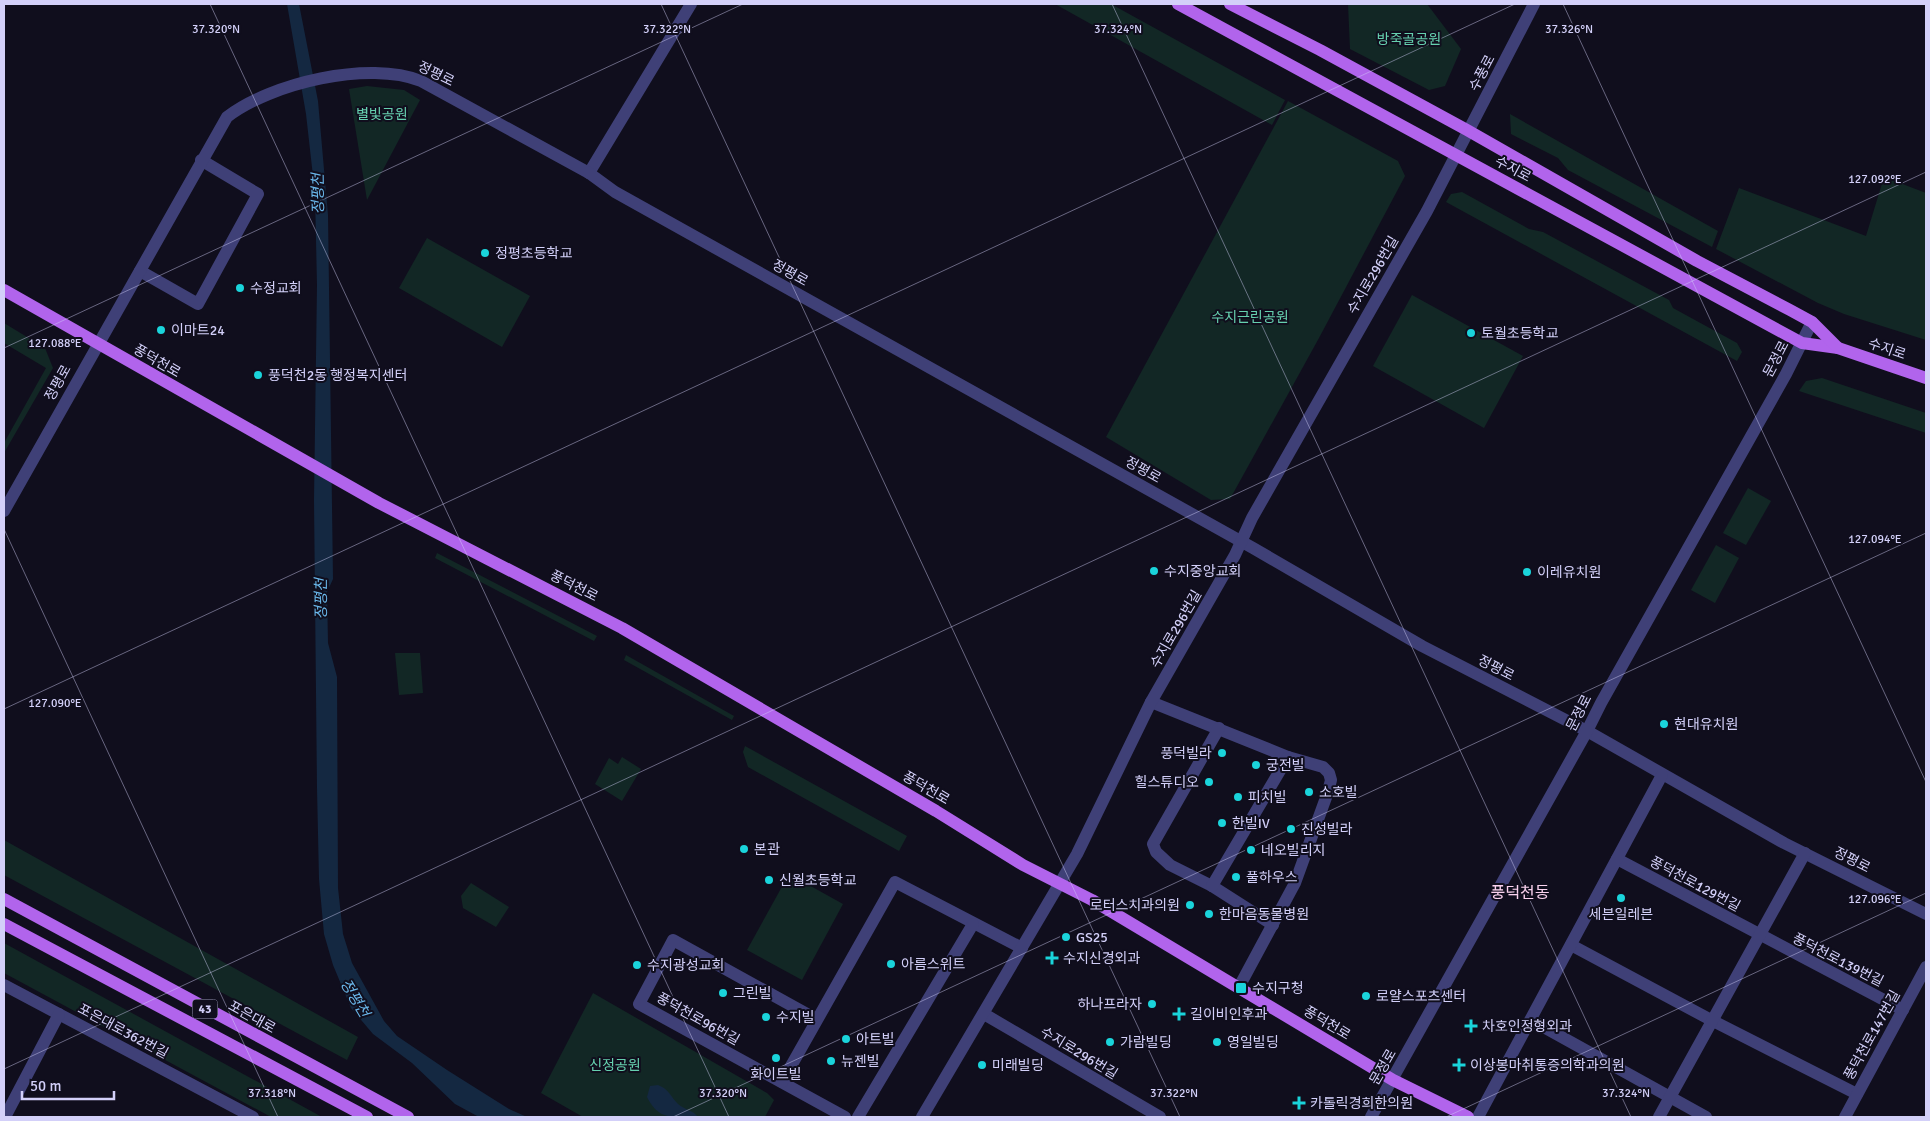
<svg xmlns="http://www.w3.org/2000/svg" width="1930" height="1121" font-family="Signika,'Noto Sans KR',sans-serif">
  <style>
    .green { fill: #122725 }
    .water { fill: #142841 }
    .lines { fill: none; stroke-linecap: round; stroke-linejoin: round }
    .minor { stroke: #3f4077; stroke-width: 12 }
    .major { stroke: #b164ec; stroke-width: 12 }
    .ticks { fill: none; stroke: #d3d0f9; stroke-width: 1; stroke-opacity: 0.45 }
    .poi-dot { fill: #1ad4db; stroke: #100e1d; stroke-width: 2 }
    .labels { text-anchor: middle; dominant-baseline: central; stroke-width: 4; stroke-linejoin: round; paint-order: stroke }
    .shield { fill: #100e1d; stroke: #9896b7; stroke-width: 1 }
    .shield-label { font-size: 12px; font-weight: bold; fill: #d3d0f9 }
    .park-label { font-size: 14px; fill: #66d0af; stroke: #100e1d }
    .street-label { font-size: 14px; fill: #d3d0f9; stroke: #100e1d }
    .poi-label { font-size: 14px; fill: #d3d0f9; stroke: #100e1d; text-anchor: start }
    .water-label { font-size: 15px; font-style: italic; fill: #6bb9ed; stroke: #100e1d }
    .quarter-label { font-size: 16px; fill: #fad2ee; stroke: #100e1d }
    .ticks-label { font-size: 12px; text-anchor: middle; fill: #d3d0f9; stroke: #100e1d; stroke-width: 4; stroke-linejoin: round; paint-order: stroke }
  </style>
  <rect width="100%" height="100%" fill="#100e1d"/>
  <!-- green -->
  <g class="green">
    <polygon points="1055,4 1111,4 1285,100 1272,125"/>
    <polygon points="1348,4 1427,4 1461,49 1445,86 1429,90 1350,49"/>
    <polygon points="367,86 404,90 420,100 367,200 349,89"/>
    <polygon points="1288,101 1398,161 1405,176 1319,338 1230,499 1211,500 1106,437"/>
    <polygon points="1510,114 1718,231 1712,247 1568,170 1558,158 1511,134"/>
    <polygon points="1884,177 1926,193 1926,340 1844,314 1818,303 1716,249 1739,188 1866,236"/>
    <polygon points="1462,192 1529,229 1543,232 1669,300 1673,308 1737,343 1742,352 1737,361 1446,202 1451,194"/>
    <polygon points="427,238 530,296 502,347 399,288"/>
    <polygon points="1412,295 1523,356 1484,428 1373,366"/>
    <polygon points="4,323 45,348 53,368 4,453 4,443 46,368 4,343"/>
    <polygon points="1822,378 1926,413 1926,433 1799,391 1806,381"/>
    <polygon points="1748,488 1771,501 1746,545 1723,533"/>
    <polygon points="1716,545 1739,558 1715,603 1691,590"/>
    <polygon points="437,553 597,636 594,641 435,558"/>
    <polygon points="395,653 420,653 423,693 399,695"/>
    <polygon points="626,655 734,716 732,720 624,660"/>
    <polygon points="745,746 907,836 899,851 748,767 743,752"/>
    <polygon points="622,757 641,769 622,801 595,784 609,758 618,764"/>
    <polygon points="4,840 358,1037 347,1060 4,875"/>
    <polygon points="789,874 843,904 802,980 747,950"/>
    <polygon points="471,883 509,907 496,927 463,908 461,896"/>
    <polygon points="4,943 322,1117 271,1117 4,973"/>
    <polygon points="593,993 767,1093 774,1100 765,1117 583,1117 541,1093"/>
  </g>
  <!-- water -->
  <g class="water">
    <polygon points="287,4 299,4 318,101 328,215 333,579 327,592 328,643 337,677 338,888 343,934 352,963 384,1021 397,1036 447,1070 509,1109 527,1117 479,1117 455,1104 412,1063 373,1034 351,1008 333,965 324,934 319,879 317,788 314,500 317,285 315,194 306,114"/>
    <path d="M658 1085C669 1089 670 1096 678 1104 685 1110 693 1110 698 1117 673 1117 659 1121 647 1097L650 1086Z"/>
  </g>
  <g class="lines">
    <!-- minor -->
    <g class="minor">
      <polyline points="589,173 691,4"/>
      <polyline points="140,271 198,304 258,194 201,160"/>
      <path d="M4 511 227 117C271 83 369 60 421 81L589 173 615 192 1253 548 1422 646 1587 731 1784 843 1926 914"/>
      <polyline points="1151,702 1288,757 1323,767 1329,773 1331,780 1328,792 1295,883 1239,987"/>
      <polyline points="1219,728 1153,844 1156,852 1170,865 1212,886 1273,925"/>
      <polyline points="1617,859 1903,1010"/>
      <polyline points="1212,886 1288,757"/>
      <polyline points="1571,945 1713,1021 1857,1094"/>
      <polyline points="4,985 253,1117"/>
      <polyline points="984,1014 1160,1117"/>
      <polyline points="816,1019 673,940 639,1004 845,1117"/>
      <polyline points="1531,1020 1706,1117"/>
      <polyline points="782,1082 895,882 1022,948"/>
      <polyline points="5,1117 59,1014"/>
      <polyline points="858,1117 973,924"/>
      <polyline points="922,1117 1077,854 1151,702 1235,555 1252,518 1427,211 1534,4"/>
      <polyline points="1371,1117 1587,731 1601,703 1786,374 1812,322"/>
      <polyline points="1478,1117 1662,775"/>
      <polyline points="1659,1117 1805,853"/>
      <polyline points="1845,1117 1926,967"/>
    </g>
    <!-- major -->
    <g class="major">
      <polyline points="1178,4 1802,343 1838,348 1926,378"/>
      <polyline points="1230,4 1320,50 1467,130 1697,261 1790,310 1812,322 1838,348"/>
      <polyline points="4,290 379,503 622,628 936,811 1023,865 1092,900 1393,1080 1468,1117"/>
      <polyline points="4,899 408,1117"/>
      <polyline points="4,924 367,1117"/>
    </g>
  </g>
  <!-- ticks -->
  <path class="ticks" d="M210 4 729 1117M661 4 1180 1117M1112 4 1631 1117M1563 4 1926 782M4 348 743 4M4 529 278 1117M4 709 1515 4M4 1069 1926 172M673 1117 1926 533M1446 1117 1926 893"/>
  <!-- markers -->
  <g class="poi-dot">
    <circle cx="485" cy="253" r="5"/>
    <circle cx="240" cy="288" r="5"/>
    <circle cx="161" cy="330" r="5"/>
    <circle cx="1471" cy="333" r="5"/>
    <circle cx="258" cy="375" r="5"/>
    <circle cx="1154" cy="571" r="5"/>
    <circle cx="1527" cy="572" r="5"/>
    <circle cx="1664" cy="724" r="5"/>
    <circle cx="1222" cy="753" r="5"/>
    <circle cx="1256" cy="765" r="5"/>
    <circle cx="1209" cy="782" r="5"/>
    <circle cx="1309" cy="792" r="5"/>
    <circle cx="1238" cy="797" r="5"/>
    <circle cx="1222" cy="823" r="5"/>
    <circle cx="1291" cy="829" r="5"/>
    <circle cx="744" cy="849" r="5"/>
    <circle cx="1251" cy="850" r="5"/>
    <circle cx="1236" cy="877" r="5"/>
    <circle cx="769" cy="880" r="5"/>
    <circle cx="1621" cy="898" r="5"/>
    <circle cx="1190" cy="905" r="5"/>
    <circle cx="1209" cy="914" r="5"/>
    <circle cx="1066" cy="937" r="5"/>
    <path d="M1049.5 950.5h5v5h5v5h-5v5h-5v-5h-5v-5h5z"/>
    <circle cx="891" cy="964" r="5"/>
    <circle cx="637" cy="965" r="5"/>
    <rect x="1235" y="982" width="12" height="12" rx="2.5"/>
    <circle cx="723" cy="993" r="5"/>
    <circle cx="1366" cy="996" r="5"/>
    <circle cx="1152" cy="1004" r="5"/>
    <path d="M1176.5 1006.5h5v5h5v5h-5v5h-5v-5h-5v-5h5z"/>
    <circle cx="766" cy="1017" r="5"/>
    <path d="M1468.5 1018.5h5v5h5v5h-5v5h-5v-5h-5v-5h5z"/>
    <circle cx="846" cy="1039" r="5"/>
    <circle cx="1110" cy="1042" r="5"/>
    <circle cx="1217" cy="1042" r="5"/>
    <circle cx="776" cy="1058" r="5"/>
    <circle cx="831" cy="1061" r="5"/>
    <circle cx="982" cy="1065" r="5"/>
    <path d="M1456.5 1057.5h5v5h5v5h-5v5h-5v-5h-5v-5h5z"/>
    <path d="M1296.5 1095.5h5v5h5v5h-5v5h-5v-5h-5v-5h5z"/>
  </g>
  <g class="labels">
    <!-- shield labels -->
    <rect class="shield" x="192.5" y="999.5" width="25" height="19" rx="4"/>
    <g class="shield-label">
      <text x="205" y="1009">43</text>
    </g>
    <!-- park labels -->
    <g class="park-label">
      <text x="1409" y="39">방죽골공원</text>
      <text x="382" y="114">별빛공원</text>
      <text x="1250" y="317">수지근린공원</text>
      <text x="615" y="1065">신정공원</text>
    </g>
    <!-- street labels -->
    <g class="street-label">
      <text transform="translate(1482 73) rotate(-62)">수풍로</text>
      <text transform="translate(436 74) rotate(26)">정평로</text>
      <text transform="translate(1513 169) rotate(28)">수지로</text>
      <text transform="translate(790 273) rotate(29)">정평로</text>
      <text transform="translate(1373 275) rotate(-60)">수지로296번길</text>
      <text transform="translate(1887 349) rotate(19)">수지로</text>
      <text transform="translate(1776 359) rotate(-62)">문정로</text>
      <text transform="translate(157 361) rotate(30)">풍덕천로</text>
      <text transform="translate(58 383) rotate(-61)">정평로</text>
      <text transform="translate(1143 470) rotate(29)">정평로</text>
      <text transform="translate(574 586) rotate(27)">풍덕천로</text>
      <text transform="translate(1176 629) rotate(-60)">수지로296번길</text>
      <text transform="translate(1496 668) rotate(27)">정평로</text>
      <text transform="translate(1579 713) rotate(-63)">문정로</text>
      <text transform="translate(926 788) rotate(30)">풍덕천로</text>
      <text transform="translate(1852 860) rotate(27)">정평로</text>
      <text transform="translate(1695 884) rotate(28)">풍덕천로129번길</text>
      <text transform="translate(1838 960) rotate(27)">풍덕천로139번길</text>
      <text transform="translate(252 1017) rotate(29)">포은대로</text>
      <text transform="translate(698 1019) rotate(29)">풍덕천로96번길</text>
      <text transform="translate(1327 1023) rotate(31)">풍덕천로</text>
      <text transform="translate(123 1031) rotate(28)">포은대로362번길</text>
      <text transform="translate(1872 1035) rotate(-61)">풍덕천로147번길</text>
      <text transform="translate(1079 1053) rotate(31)">수지로296번길</text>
      <text transform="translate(1383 1067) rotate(-60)">문정로</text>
    </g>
    <!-- poi labels -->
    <g class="poi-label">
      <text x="495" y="253">정평초등학교</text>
      <text x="250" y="288">수정교회</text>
      <text x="171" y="330">이마트24</text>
      <text x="1481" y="333">토월초등학교</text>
      <text x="268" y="375">풍덕천2동 행정복지센터</text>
      <text x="1164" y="571">수지중앙교회</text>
      <text x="1537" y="572">이레유치원</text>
      <text x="1674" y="724">현대유치원</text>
      <text x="1212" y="753" text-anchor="end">풍덕빌라</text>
      <text x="1266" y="765">궁전빌</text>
      <text x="1199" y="782" text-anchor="end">힐스튜디오</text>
      <text x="1319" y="792">소호빌</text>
      <text x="1248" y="797">피치빌</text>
      <text x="1232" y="823">한빌IV</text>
      <text x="1301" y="829">진성빌라</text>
      <text x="754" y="849">본관</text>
      <text x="1261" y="850">네오빌리지</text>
      <text x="1246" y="877">풀하우스</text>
      <text x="779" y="880">신월초등학교</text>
      <text x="1180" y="905" text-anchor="end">로터스치과의원</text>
      <text x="1219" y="914">한마음동물병원</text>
      <text x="1621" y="914" text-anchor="middle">세븐일레븐</text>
      <text x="1076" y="937">GS25</text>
      <text x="1063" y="958">수지신경외과</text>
      <text x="901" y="964">아름스위트</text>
      <text x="647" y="965">수지광성교회</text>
      <text x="1252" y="988">수지구청</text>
      <text x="733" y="993">그린빌</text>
      <text x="1376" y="996">로얄스포츠센터</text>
      <text x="1142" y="1004" text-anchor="end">하나프라자</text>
      <text x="1190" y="1014">길이비인후과</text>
      <text x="776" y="1017">수지빌</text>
      <text x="1482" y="1026">차호인정형외과</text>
      <text x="856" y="1039">아트빌</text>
      <text x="1120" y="1042">가람빌딩</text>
      <text x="1227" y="1042">영일빌딩</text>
      <text x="841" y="1061">뉴젠빌</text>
      <text x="992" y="1065">미래빌딩</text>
      <text x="1470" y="1065">이상봉마취통증의학과의원</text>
      <text x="776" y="1074" text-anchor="middle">화이트빌</text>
      <text x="1310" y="1103">카톨릭경희한의원</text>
    </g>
    <!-- water labels -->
    <g class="water-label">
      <text transform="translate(318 194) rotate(-91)">정평천</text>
      <text transform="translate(321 599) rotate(-90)">정평천</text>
      <text transform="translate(355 998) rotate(59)">정평천</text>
    </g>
    <!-- quarter labels -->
    <g class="quarter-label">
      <text x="1520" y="893">풍덕천동</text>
    </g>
  </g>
  <g class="ticks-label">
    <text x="216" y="33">37.320°N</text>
    <text x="667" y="33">37.322°N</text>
    <text x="1118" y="33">37.324°N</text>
    <text x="1569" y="33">37.326°N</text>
    <text x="1875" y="183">127.092°E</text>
    <text x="55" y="347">127.088°E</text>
    <text x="1875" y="543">127.094°E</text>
    <text x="55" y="707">127.090°E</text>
    <text x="1875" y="903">127.096°E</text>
    <text x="272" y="1097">37.318°N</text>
    <text x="723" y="1097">37.320°N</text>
    <text x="1174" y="1097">37.322°N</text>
    <text x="1626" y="1097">37.324°N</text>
  </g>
  <!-- border -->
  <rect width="1930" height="1121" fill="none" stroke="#d3d0f9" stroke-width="10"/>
  <!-- scale -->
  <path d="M22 1091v8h92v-8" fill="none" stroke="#d3d0f9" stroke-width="2.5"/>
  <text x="30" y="1091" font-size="15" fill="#d3d0f9" stroke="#100e1d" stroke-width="4" paint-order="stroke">50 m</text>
</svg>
